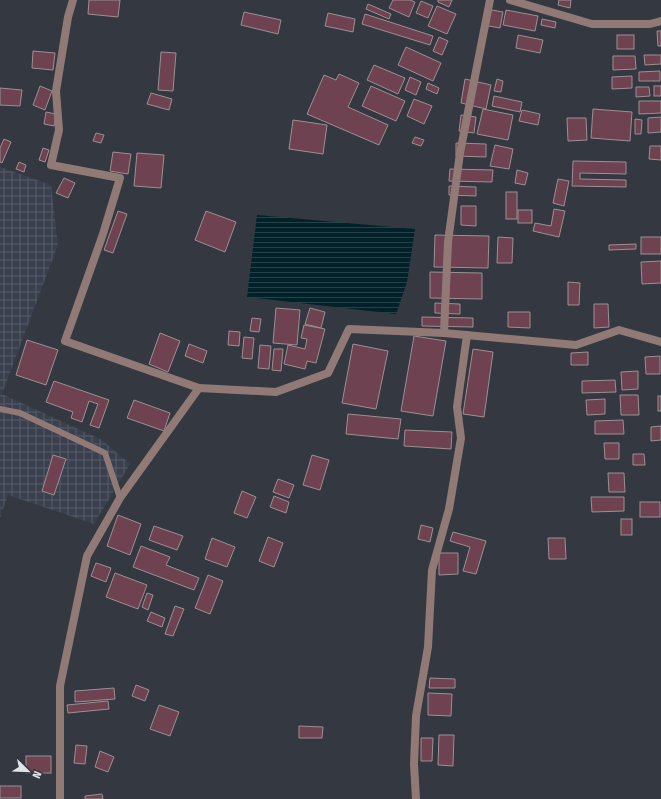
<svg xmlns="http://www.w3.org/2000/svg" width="661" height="799" font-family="'Fira Sans Condensed',sans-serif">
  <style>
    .industrial { fill: url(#industrial-grid) }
    .water { fill: url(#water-rules) }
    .building { fill: #6f4251; stroke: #9c9093 }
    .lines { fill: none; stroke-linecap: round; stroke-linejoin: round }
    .service { stroke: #917a75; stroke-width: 6 }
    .minor { stroke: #917a75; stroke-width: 8 }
  </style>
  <defs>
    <pattern id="industrial-grid" width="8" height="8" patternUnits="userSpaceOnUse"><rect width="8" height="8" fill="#3a404e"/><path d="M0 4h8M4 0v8" fill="none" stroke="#565b68"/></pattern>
    <pattern id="water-rules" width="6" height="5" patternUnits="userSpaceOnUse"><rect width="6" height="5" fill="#022129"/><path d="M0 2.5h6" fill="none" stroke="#274148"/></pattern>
  </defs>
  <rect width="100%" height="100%" fill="#343840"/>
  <!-- industrial -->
  <polygon class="industrial" points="0,167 51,185 58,245 2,394 102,440 130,464 94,524 8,495 0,518"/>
  <!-- water -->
  <polygon class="water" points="257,215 415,229 407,282 396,314 247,297"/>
  <!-- building -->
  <g class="building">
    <polygon points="89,0 120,0 118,17 88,14"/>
    <polygon points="393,0 410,0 415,2 409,17 389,8"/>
    <polygon points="438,0 452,0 449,7 438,2"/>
    <polygon points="559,0 571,0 570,8 558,5"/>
    <polygon points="421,1 433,6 428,18 416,13"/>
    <polygon points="368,4 391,14 389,19 366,9"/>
    <polygon points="437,6 456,14 447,34 428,26"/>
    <polygon points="486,9 503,12 500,28 483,25"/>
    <polygon points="506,10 538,16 535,31 503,25"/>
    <polygon points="244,12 281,20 278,34 241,25"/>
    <polygon points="328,13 355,19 353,32 325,26"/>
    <polygon points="365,14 433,36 430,45 362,24"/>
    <polygon points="542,19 556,22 555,28 541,25"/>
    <polygon points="657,31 661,31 661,46 658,46"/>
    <polygon points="518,35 543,40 540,53 516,48"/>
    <rect x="617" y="35" width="17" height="14"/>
    <polygon points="439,37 448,41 442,55 433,51"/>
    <polygon points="406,47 441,63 433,81 398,65"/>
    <polygon points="33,51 55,53 53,70 32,68"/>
    <polygon points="161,52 176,53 173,91 158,90"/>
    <polygon points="644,55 661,55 661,64 645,65"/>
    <polygon points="613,56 635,56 636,69 613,70"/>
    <polygon points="374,65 405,78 398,94 367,80"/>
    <polygon points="660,71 660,81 639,81 639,72"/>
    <polygon points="339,74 359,83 348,107 388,125 379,145 307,114 324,75 336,80"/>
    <polygon points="632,76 632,88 612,89 612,77"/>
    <polygon points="410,77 421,82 416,95 405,90"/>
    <polygon points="465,79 491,85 486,109 461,103"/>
    <polygon points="497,79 503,81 501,92 494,91"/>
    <polygon points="428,83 439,88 437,94 426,89"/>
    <polygon points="40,86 52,91 45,110 33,105"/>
    <polygon points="371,86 405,101 396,121 362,106"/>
    <rect x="654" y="86" width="7" height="10"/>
    <polygon points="636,87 649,87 650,96 636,97"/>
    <polygon points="0,88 22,90 20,106 0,105"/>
    <polygon points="151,93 172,99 169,110 147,104"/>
    <polygon points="494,96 522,102 520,112 492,106"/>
    <polygon points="414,99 432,106 424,124 407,116"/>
    <polygon points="639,101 661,101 661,113 639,114"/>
    <polygon points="483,109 513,115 508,140 477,134"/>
    <polygon points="593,109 632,112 630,141 591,138"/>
    <polygon points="522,110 540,114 538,125 519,121"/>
    <polygon points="46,112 56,114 54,126 44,124"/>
    <polygon points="461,115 476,117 474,133 459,131"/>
    <polygon points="661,117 661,132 648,133 648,118"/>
    <polygon points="567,118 586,118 587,140 568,141"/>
    <polygon points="635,119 642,120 641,134 635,134"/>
    <polygon points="293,120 327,125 323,154 289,149"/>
    <polygon points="96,133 104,135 101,143 93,141"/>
    <polygon points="415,137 424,140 421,146 412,143"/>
    <polygon points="4,139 11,142 2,163 0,162 0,148"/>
    <polygon points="456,143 486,144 486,157 456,156"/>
    <polygon points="495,145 513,149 509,169 490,166"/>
    <polygon points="650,146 661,146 661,160 649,159"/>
    <polygon points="43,148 49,150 45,162 39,160"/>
    <polygon points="113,152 131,154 128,174 110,171"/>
    <polygon points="137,153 164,155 161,188 134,186"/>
    <polygon points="573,161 626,162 626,174 580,173 580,179 626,180 626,187 572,186"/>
    <polygon points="19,162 26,165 24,172 16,169"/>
    <polygon points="450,169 493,170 492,182 449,181"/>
    <polygon points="517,170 528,173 525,185 515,183"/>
    <polygon points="64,178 75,183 68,198 56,193"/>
    <polygon points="558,179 569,181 564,206 553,203"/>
    <polygon points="449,186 476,187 476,196 449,195"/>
    <rect x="506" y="192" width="11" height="27"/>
    <polygon points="461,206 476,206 476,226 461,225"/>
    <polygon points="554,209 565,211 559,237 533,231 535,223 551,226"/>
    <rect x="518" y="210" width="14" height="13"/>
    <polygon points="118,211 127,214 113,253 104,250"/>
    <polygon points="206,211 236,222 225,252 195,240"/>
    <polygon points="435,235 489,236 488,268 434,267"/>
    <polygon points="498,237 513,238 512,263 497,263"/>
    <rect x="641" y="237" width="20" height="17"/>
    <polygon points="636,244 636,249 609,250 609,245"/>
    <polygon points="661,261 661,283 642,284 641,262"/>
    <polygon points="430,272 482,273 482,299 430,298"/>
    <polygon points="568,282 580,283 579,305 568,305"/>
    <polygon points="435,303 460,304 460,314 435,313"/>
    <polygon points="594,304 608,304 609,327 594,328"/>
    <polygon points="276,308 300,310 297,345 273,343"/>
    <polygon points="310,308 325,312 321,328 305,324"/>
    <polygon points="508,312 530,312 530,328 508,327"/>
    <polygon points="422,317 473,318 473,327 422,326"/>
    <polygon points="252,318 261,319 259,332 250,331"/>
    <polygon points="304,325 325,329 316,363 307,361 305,369 284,364 288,345 305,349 307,339 301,338"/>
    <polygon points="229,331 240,332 239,346 228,345"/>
    <polygon points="160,333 180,341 168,372 149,364"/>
    <polygon points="414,336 446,341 433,416 401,411"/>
    <polygon points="244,337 254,338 252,359 242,358"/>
    <polygon points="27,340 58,350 46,385 16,375"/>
    <polygon points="189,344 207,351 203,363 185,356"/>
    <polygon points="353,344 388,351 376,409 342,403"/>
    <polygon points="260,345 271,346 269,369 258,368"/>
    <polygon points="274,349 283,349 281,371 272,370"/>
    <polygon points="473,349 493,352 484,417 463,414"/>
    <polygon points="588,352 588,365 571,365 571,353"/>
    <polygon points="660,356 660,374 646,374 645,357"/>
    <polygon points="638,371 638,389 622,390 621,372"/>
    <polygon points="615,380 616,392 582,393 582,381"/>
    <polygon points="54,381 109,400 99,428 90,425 98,404 89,401 82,422 71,418 73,412 46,402"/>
    <polygon points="620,395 638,395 639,415 621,415"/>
    <rect x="658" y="396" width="3" height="15"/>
    <polygon points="605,399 605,414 587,415 586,400"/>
    <polygon points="134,400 170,413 164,431 127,418"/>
    <polygon points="348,414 401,419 398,439 346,434"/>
    <polygon points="623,420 624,434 595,434 595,421"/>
    <polygon points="661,426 661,440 651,441 651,427"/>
    <polygon points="405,430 452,432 451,449 404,446"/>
    <polygon points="604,443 619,443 619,459 605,459"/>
    <polygon points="633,454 644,454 645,465 633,465"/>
    <polygon points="53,455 66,459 54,495 42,491"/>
    <polygon points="312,455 329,460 320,490 303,485"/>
    <polygon points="608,473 624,473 625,492 609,492"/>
    <polygon points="278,479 294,485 289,498 273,492"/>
    <polygon points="242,491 256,497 247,518 234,513"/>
    <polygon points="274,496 289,502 286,513 270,507"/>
    <polygon points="591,497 624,497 624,511 592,512"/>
    <rect x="640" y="502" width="20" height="15"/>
    <polygon points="118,515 141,524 130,555 107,546"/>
    <rect x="621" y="519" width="11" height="16"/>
    <polygon points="421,525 433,528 430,542 418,539"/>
    <polygon points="154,526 183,536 177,550 149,540"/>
    <polygon points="453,532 486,541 476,574 463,571 470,547 450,541"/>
    <polygon points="268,537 283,543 274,567 259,561"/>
    <polygon points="212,538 235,547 227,567 205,559"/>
    <polygon points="548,538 565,538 566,559 549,559"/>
    <polygon points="141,546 170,557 166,565 199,578 194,590 133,567"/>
    <polygon points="439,553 458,553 458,574 439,575"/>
    <polygon points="96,563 111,568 106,582 91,576"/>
    <polygon points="115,573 147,585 138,609 106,597"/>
    <polygon points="208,575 223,581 210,614 195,608"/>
    <polygon points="147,593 153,595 148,610 142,607"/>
    <polygon points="175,606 184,609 173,636 165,634"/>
    <polygon points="151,612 165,618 162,627 147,621"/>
    <polygon points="430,678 455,679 455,688 429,688"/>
    <polygon points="136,685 149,690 145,701 132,696"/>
    <polygon points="114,688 115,699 75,702 75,691"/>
    <polygon points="428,693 452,694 451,716 428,715"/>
    <polygon points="108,701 109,709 68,713 67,705"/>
    <polygon points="159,705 179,712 170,736 150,729"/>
    <polygon points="299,726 323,727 322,738 299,738"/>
    <polygon points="439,735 454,735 453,766 438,765"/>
    <polygon points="421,738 433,738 432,761 421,761"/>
    <polygon points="76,745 87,746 85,764 74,763"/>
    <polygon points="100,751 114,757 108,772 95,767"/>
    <rect x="26" y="756" width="25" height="17"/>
    <rect x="0" y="786" width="21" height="12"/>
    <polygon points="102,794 103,799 85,799 85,796"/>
  </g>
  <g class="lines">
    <!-- service -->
    <polyline class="service" points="0,409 20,413 105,453 120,498"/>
    <!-- minor -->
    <g class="minor">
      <polyline points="73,0 68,17 56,91 59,130 51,165 120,178 103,234 65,341 199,388"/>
      <polyline points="510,0 592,24 650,24 661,21"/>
      <polyline points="444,333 448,242 460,153 490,0"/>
      <polyline points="60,799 60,686 87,556 120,498 199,388 276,392 328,373 349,329 444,333 576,345 619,330 661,342"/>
      <polyline points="416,799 414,764 416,716 428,647 432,570 449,509 461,438 457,407 467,335"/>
    </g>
  </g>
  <!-- north arrow -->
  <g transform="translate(28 771) rotate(113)" stroke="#343840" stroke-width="3" paint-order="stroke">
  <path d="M0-3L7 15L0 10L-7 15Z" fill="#e0e3e8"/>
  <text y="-6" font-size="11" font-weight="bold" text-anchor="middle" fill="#e0e3e8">N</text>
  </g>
</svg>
